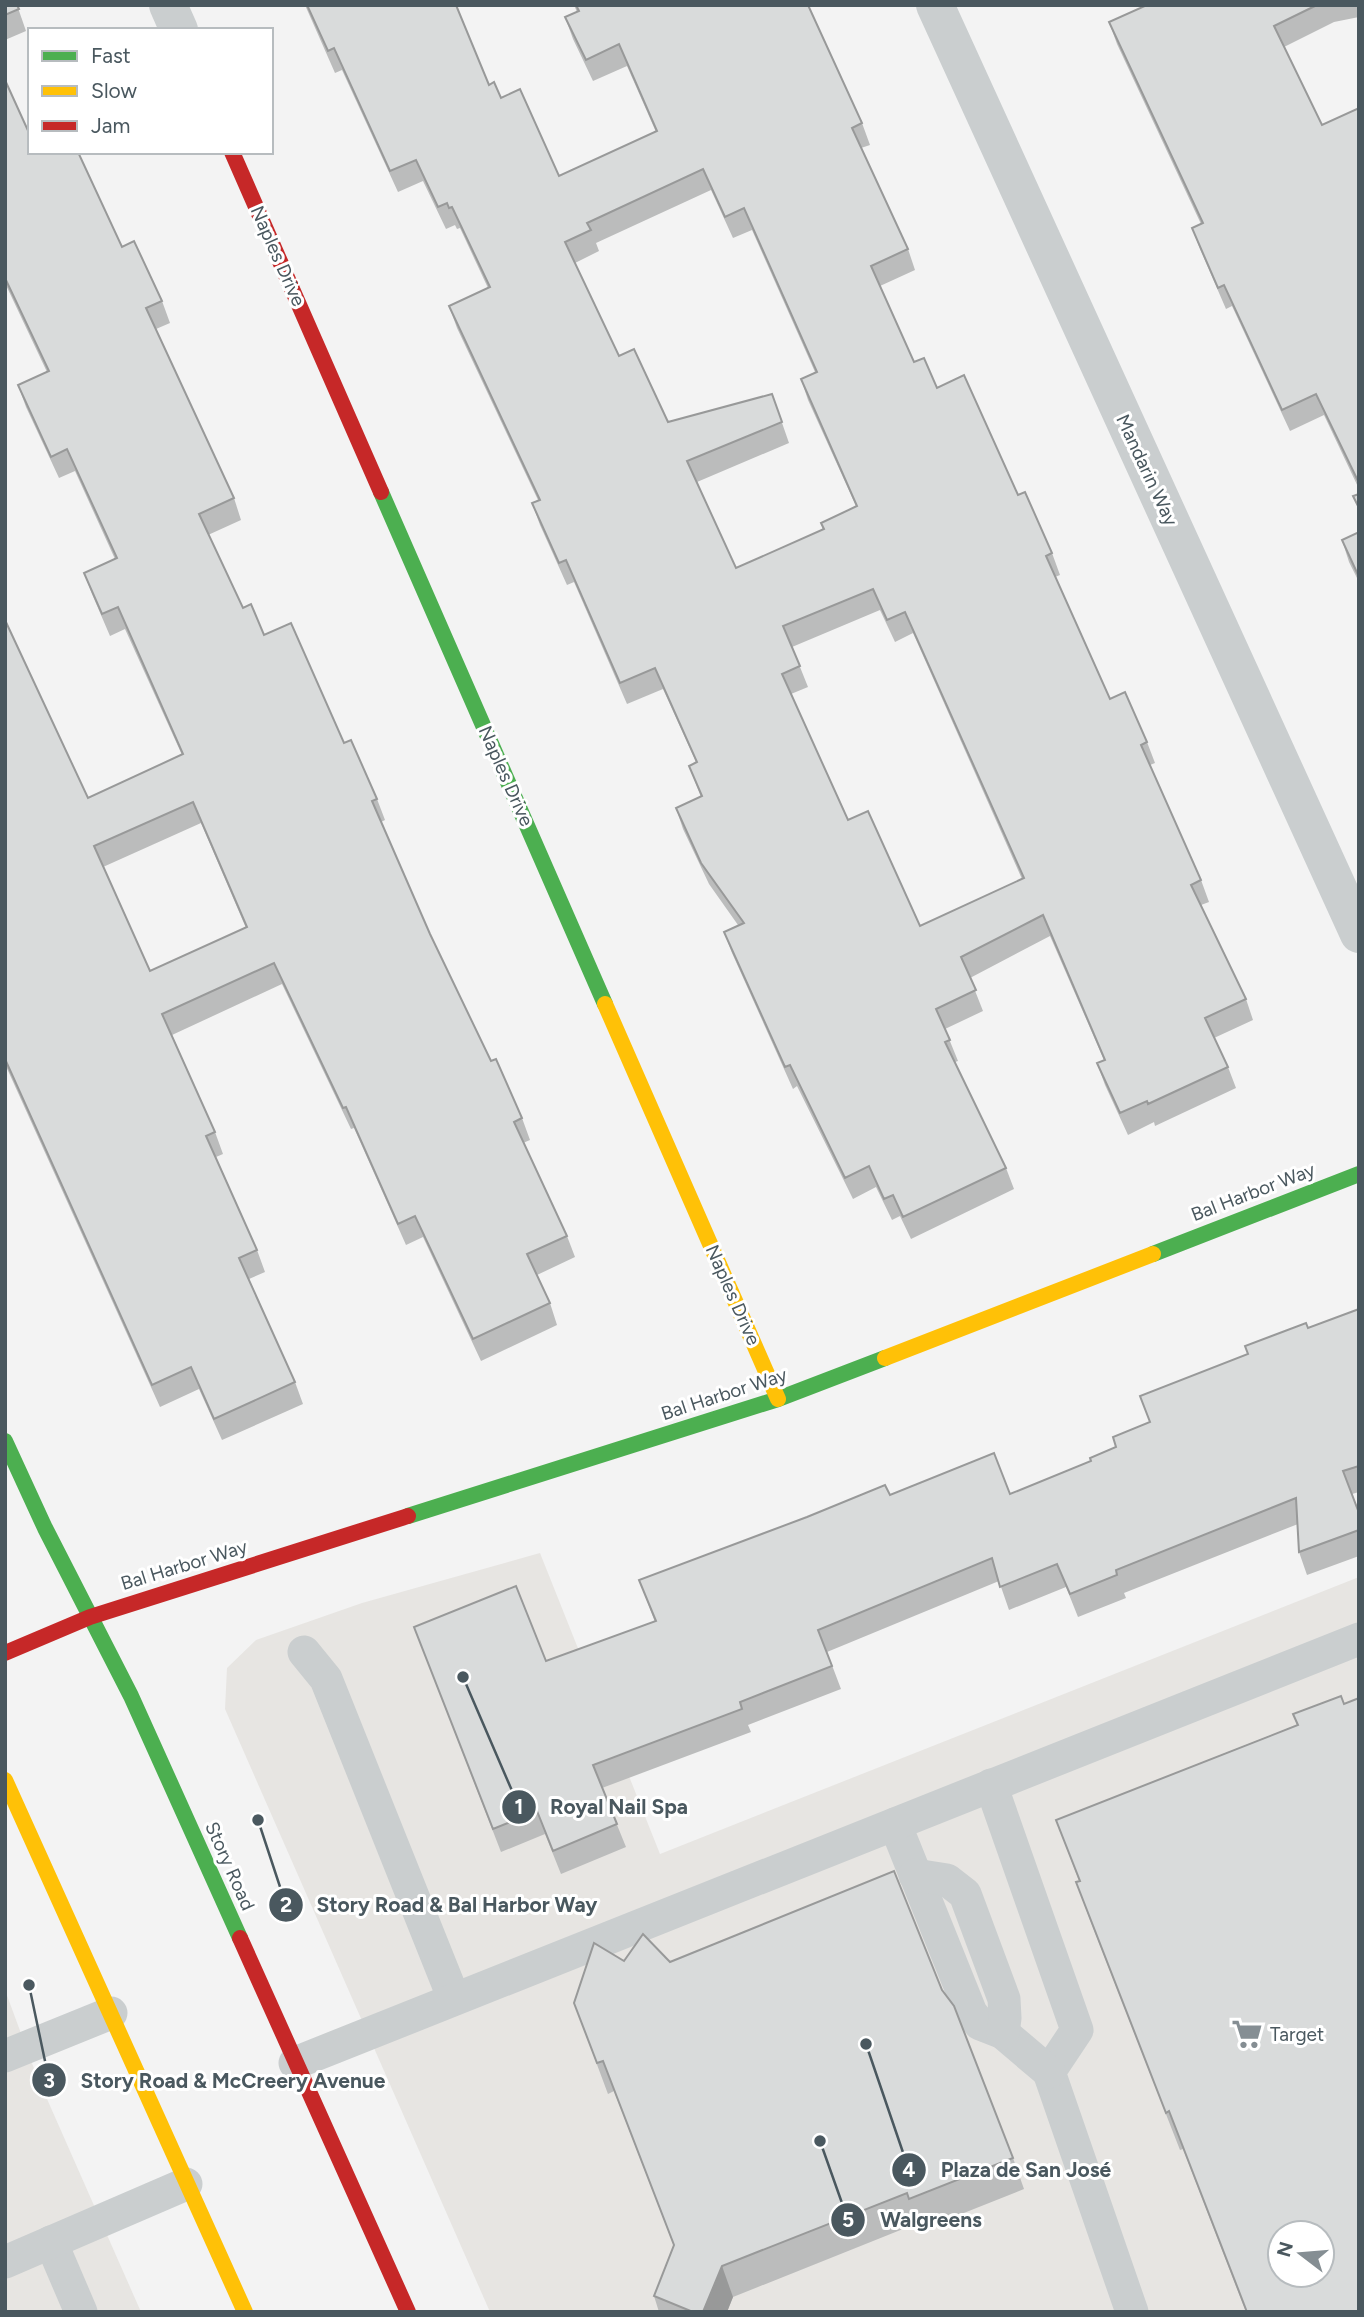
<svg xmlns="http://www.w3.org/2000/svg" width="1364" height="2317" font-family="Figtree,sans-serif">
  <style>
    .commercial { fill: #e7e5e2; fill-rule: evenodd }
    .lines { fill: none; stroke-linecap: round; stroke-linejoin: round }
    .lane { stroke: #cacecf; stroke-width: 33 }
    .street { stroke: #cacecf; stroke-width: 38 }
    .fast { stroke: #4caf50; stroke-width: 16 }
    .slow { stroke: #ffc107; stroke-width: 16 }
    .jam { stroke: #c62828; stroke-width: 16 }
    .wall { fill: #bbbcbc; fill-rule: evenodd }
    .shaded-wall { fill: #989999 }
    .building { fill: #d9dbdb; stroke: #989999; stroke-width: 2; fill-rule: evenodd }
    .labels { text-anchor: middle; dominant-baseline: central; stroke-width: 6; stroke-linejoin: round; paint-order: stroke }
    .street-label { font-size: 19px; fill: #4a585f; stroke: #fff }
    .poi-label { font-size: 19px; fill: #4a585f; stroke: #fff; text-anchor: start }
    .leader { fill: none; stroke: #4a585f; stroke-width: 2.5 }
    .callout-dot { fill: #4a585f; stroke: #fff; stroke-width: 2.5 }
    .mark-label { font-size: 21px; text-anchor: middle; font-weight: bold; fill: #fff }
    .callout-label { font-size: 21px; text-anchor: middle; font-weight: bold; fill: #4a585f; stroke: #fff; stroke-width: 6; stroke-linejoin: round; paint-order: stroke }
  </style>
  <rect width="100%" height="100%" fill="#f3f3f3"/>
  <!-- commercial -->
  <g class="commercial">
    <path d="M540 1553 660 1854 1359 1577V2312H490L225 1709 227 1668 256 1640 362 1603ZM1280 2233H1322V2275H1280Z"/>
    <polygon points="5,1990 36,2074 141,2312 5,2312"/>
  </g>
  <g class="lines">
    <!-- lane -->
    <g class="lane">
      <polyline points="304,1652 326,1679 454,1999"/>
      <polyline points="991,1785 1077,2030 1049,2072 1132,2312"/>
      <polyline points="895,1824 971,2013 980,2024 1003,2033 1049,2072"/>
      <polyline points="915,1875 947,1880 965,1894 1004,1999 1005,2018 1003,2033"/>
      <polyline points="5,2056 111,2013"/>
      <polyline points="295,2063 1359,1639"/>
      <polyline points="51,2242 81,2312"/>
      <polyline points="5,2262 186,2184"/>
    </g>
    <!-- street -->
    <g class="street">
      <polyline points="168,5 179,30"/>
      <polyline points="935,5 1359,934"/>
    </g>
    <!-- fast -->
    <g class="fast">
      <polyline points="381,492 605,1004"/>
      <polyline points="1153,1254 1359,1174"/>
      <polyline points="5,1441 45,1528 131,1696 240,1938"/>
      <polyline points="408,1516 778,1399 885,1358"/>
    </g>
    <!-- slow -->
    <g class="slow">
      <polyline points="605,1004 778,1399"/>
      <polyline points="885,1358 1153,1254"/>
      <polyline points="5,1780 245,2312"/>
    </g>
    <!-- jam -->
    <g class="jam">
      <polyline points="232,152 381,492"/>
      <polyline points="5,1653 90,1617 408,1516"/>
      <polyline points="240,1938 408,2312"/>
    </g>
  </g>
  <!-- wall -->
  <g class="wall">
    <polygon points="5,5 17,5 26,31 5,40"/>
    <path d="M305 5H456L489 85 501 98 559 176 656 132 627 66 593 81 573 39 565 17 577 12 574 5H808L862 123 870 145 861 148 908 249 915 270 880 286 914 362 937 388 1018 495 1052 553 1060 575 1055 577 1110 699 1147 742 1155 763 1150 765 1201 880 1209 902 1201 905 1246 999 1253 1020 1214 1038 1228 1067 1236 1088 1155 1126 1154 1122 1128 1135 1105 1085 1097 1063 1104 1060 1050 936 970 978 983 1011 945 1029 958 1061 955 1062 1006 1168 1014 1189 911 1239 900 1216 892 1220 876 1187 853 1199 797 1086 793 1089 732 953 724 932 738 925 709 884 683 829 676 808 701 797 689 766 696 762 663 689 627 704 574 582 567 585 540 525 532 503 538 500 457 328 449 306 488 288 460 228 457 229 455 225 446 229 423 181 398 192 342 70 335 73ZM711 190 733 238 752 230 815 372 801 379 808 400 856 506 821 523 823 530 736 568 697 482 789 443 772 394 668 422 619 356 575 263 599 251 596 243ZM880 610 895 642 913 633 1022 879 920 926 848 820 791 694 808 687 792 647Z"/>
    <polygon points="1142,5 1359,5 1359,17 1334,22 1284,47 1322,125 1359,108 1359,489 1324,415 1290,431 1232,306 1226,309 1200,249 1192,228 1201,224 1117,44 1109,22 1143,7"/>
    <path d="M5 80 30 152 122 247 162 301 170 323 156 329 234 498 241 520 208 535 243 608 264 635 344 743 377 799 385 820 381 822 430 934 491 1061 522 1118 530 1140 523 1143 567 1236 575 1257 537 1275 550 1303 557 1325 481 1361 423 1237 406 1245 354 1128 351 1129 282 984 172 1035 215 1132 223 1154 216 1157 257 1250 265 1272 249 1279 295 1382 303 1404 222 1440 199 1389 160 1407 5 1064V620L88 798 182 755 125 629 110 636 92 594 84 573 115 559 75 471 59 478 26 407 18 385 47 372 5 283ZM201 823 246 928 150 971 103 867Z"/>
    <polygon points="1359,532 1359,582 1349,562 1342,540"/>
    <polygon points="1359,1309 1359,1492 1352,1494 1359,1513 1359,1556 1307,1575 1299,1552 1298,1524 1124,1593 1126,1598 1078,1617 1066,1587 1009,1610 999,1581 827,1652 841,1689 748,1725 751,1732 602,1788 626,1847 561,1874 545,1834 501,1852 414,1627 546,1661 655,1622 639,1580 890,1495 1010,1494 1091,1461 1116,1447 1150,1422 1140,1396 1248,1354 1308,1328"/>
    <polygon points="1341,1696 1359,2312 1246,2312 1183,2149 1180,2150 1090,1920 1076,1882 1079,1881 1056,1820 1297,1725 1293,1714"/>
    <polygon points="624,1961 670,1962 942,1990 1013,2158 1024,2189 921,2230 918,2223 733,2297 727,2312 659,2312 654,2296 674,2246 614,2091 608,2094 574,2003"/>
  </g>
  <!-- shaded-wall -->
  <polygon class="shaded-wall" points="722,2266 733,2297 727,2312 703,2312"/>
  <!-- building -->
  <g class="building">
    <polygon points="5,5 17,5 19,9 5,15"/>
    <path d="M307 5H456L489 85 494 82 501 98 520 89 559 176 657 131 619 44 586 60 565 17 579 11 576 5H808L862 123 852 128 908 249 871 266 914 362 924 358 937 388 964 375 1018 495 1025 492 1052 553 1046 556 1110 699 1125 692 1147 742 1141 745 1201 880 1191 885 1246 999 1205 1018 1228 1067 1148 1104 1147 1101 1120 1113 1097 1063 1105 1060 1043 915 961 957 976 990 936 1009 950 1040 945 1042 1006 1168 903 1217 893 1195 884 1199 869 1166 845 1178 790 1065 785 1067 724 932 744 923 701 863 676 808 702 796 689 766 697 762 655 668 620 683 566 560 559 563 532 503 540 500 449 306 490 287 452 207 449 208 447 203 438 207 416 160 390 171 334 48 328 51ZM703 169 725 217 744 208 817 372 801 379 857 506 821 523 824 529 736 568 687 461 782 422 772 394 668 422 634 349 619 356 565 242 591 230 587 223ZM873 589 887 620 905 612 1024 878 920 926 868 811 848 820 782 674 800 666 783 626Z"/>
    <polygon points="1144,5 1317,5 1274,26 1322,125 1359,108 1359,483 1316,394 1282,410 1224,285 1218,288 1192,228 1203,223 1109,22 1145,6"/>
    <path d="M5 80 30 135V152H78L122 247 134 241 162 301 146 308 234 498 199 514 243 608 251 604 264 635 291 623 344 743 351 740 377 799 372 801 430 934 491 1061 496 1059 522 1118 514 1122 567 1236 527 1254 550 1303 473 1339 415 1216 398 1224 346 1107 343 1108 274 963 162 1014 215 1132 206 1136 257 1250 239 1258 295 1382 214 1419 191 1367 152 1385 5 1059V620L88 798 183 754 118 607 102 614 84 573 117 558 67 449 51 457 18 385 49 371 5 278ZM193 802 247 927 150 971 94 846Z"/>
    <polygon points="1359,494 1359,508 1353,496"/>
    <polygon points="1359,532 1359,577 1342,540"/>
    <polygon points="1359,1309 1359,1466 1343,1471 1359,1513 1359,1530 1299,1552 1296,1498 1116,1570 1117,1575 1070,1594 1057,1564 1000,1587 992,1558 818,1630 832,1666 740,1702 742,1709 593,1765 617,1824 553,1851 537,1811 493,1829 414,1627 516,1586 546,1661 656,1621 639,1580 807,1517 885,1485 890,1495 994,1453 1010,1494 1091,1461 1090,1458 1116,1447 1113,1437 1150,1422 1140,1396 1248,1354 1245,1346 1306,1323 1308,1328"/>
    <path d="M1341 1696 1344 1704 1359 1698V2312H1247L1169 2111 1166 2113 1076 1882 1080 1881 1056 1820 1298 1725 1293 1714ZM1280 2233H1322V2275H1280Z"/>
    <polygon points="894,1871 942,1990 954,2006 1013,2158 909,2199 907,2193 722,2266 703,2312 693,2312 654,2296 674,2245 603,2061 597,2063 574,2003 594,1943 624,1961 643,1934 670,1962"/>
  </g>
  <!-- icons -->
  <defs>
    <g id="supermarket-bare" transform="scale(2.415)"><path d="M-6-5.5h2.5l.6 2H6L4.5 2H-2.5L-4.4-4H-6ZM-1.5 3.2a1.3 1.3 0 1 0 .1 0ZM3 3.2a1.3 1.3 0 1 0 .1 0Z" fill="#858e93" stroke="#fff" stroke-width="2.5" paint-order="stroke"/></g>
  </defs>
  <g fill-rule="evenodd">
    <use href="#supermarket-bare" x="1247" y="2034"/>
  </g>
  <g class="labels">
    <!-- street labels -->
    <g class="street-label">
      <text transform="translate(278 256) rotate(66)">Naples Drive</text>
      <text transform="translate(1147 470) rotate(65)">Mandarin Way</text>
      <text transform="translate(506 776) rotate(66)">Naples Drive</text>
      <text transform="translate(1253 1192) rotate(-21)">Bal Harbor Way</text>
      <text transform="translate(733 1295) rotate(66)">Naples Drive</text>
      <text transform="translate(724 1394) rotate(-18)">Bal Harbor Way</text>
      <text transform="translate(184 1565) rotate(-17)">Bal Harbor Way</text>
      <text transform="translate(230 1866) rotate(66)">Story Road</text>
    </g>
    <!-- poi labels -->
    <g class="poi-label">
      <text x="1270" y="2034">Target</text>
    </g>
  </g>
  <!-- callouts -->
  <path class="leader" d="M463 1677L519 1807M258 1820L286 1905M29 1985L49 2080M866 2044L909 2170M820 2141L848 2220"/>
  <g class="callout-dot">
    <circle cx="463" cy="1677" r="7"/>
    <circle cx="258" cy="1820" r="7"/>
    <circle cx="29" cy="1985" r="7"/>
    <circle cx="866" cy="2044" r="7"/>
    <circle cx="820" cy="2141" r="7"/>
    <circle cx="519" cy="1807" r="18"/>
    <circle cx="286" cy="1905" r="18"/>
    <circle cx="49" cy="2080" r="18"/>
    <circle cx="909" cy="2170" r="18"/>
    <circle cx="848" cy="2220" r="18"/>
  </g>
  <g class="mark-label">
    <text x="519" y="1814">1</text>
    <text x="286" y="1912">2</text>
    <text x="49" y="2088">3</text>
    <text x="909" y="2177">4</text>
    <text x="848" y="2227">5</text>
  </g>
  <g class="callout-label">
    <text x="619" y="1814">Royal Nail Spa</text>
    <text x="457" y="1912">Story Road &amp; Bal Harbor Way</text>
    <text x="233" y="2088">Story Road &amp; McCreery Avenue</text>
    <text x="1026" y="2177">Plaza de San José</text>
    <text x="931" y="2227">Walgreens</text>
  </g>
  <!-- border -->
  <rect width="1364" height="2317" fill="none" stroke="#4a585f" stroke-width="14"/>
  <!-- legend -->
  <rect x="28" y="28" width="245" height="126" fill="#ffffff" stroke="#b7bcbf" stroke-width="2"/>
  <rect x="42" y="51" width="35" height="10" fill="#4caf50" stroke="#b7bcbf" stroke-width="2"/>
  <text x="91" y="63" font-size="21" fill="#4a585f">Fast</text>
  <rect x="42" y="86" width="35" height="10" fill="#ffc107" stroke="#b7bcbf" stroke-width="2"/>
  <text x="91" y="98" font-size="21" fill="#4a585f">Slow</text>
  <rect x="42" y="121" width="35" height="10" fill="#c62828" stroke="#b7bcbf" stroke-width="2"/>
  <text x="91" y="133" font-size="21" fill="#4a585f">Jam</text>
  <!-- north arrow -->
  <g transform="translate(1301 2254) rotate(286)"><circle r="33" fill="#ffffff" stroke="#b7bcbf" stroke-width="2"/>
  <path d="M0-5L12 26L0 18L-12 26Z" fill="#858e93"/>
  <text y="-10" font-size="19" font-weight="bold" text-anchor="middle" fill="#4a585f">N</text>
  </g>
</svg>
